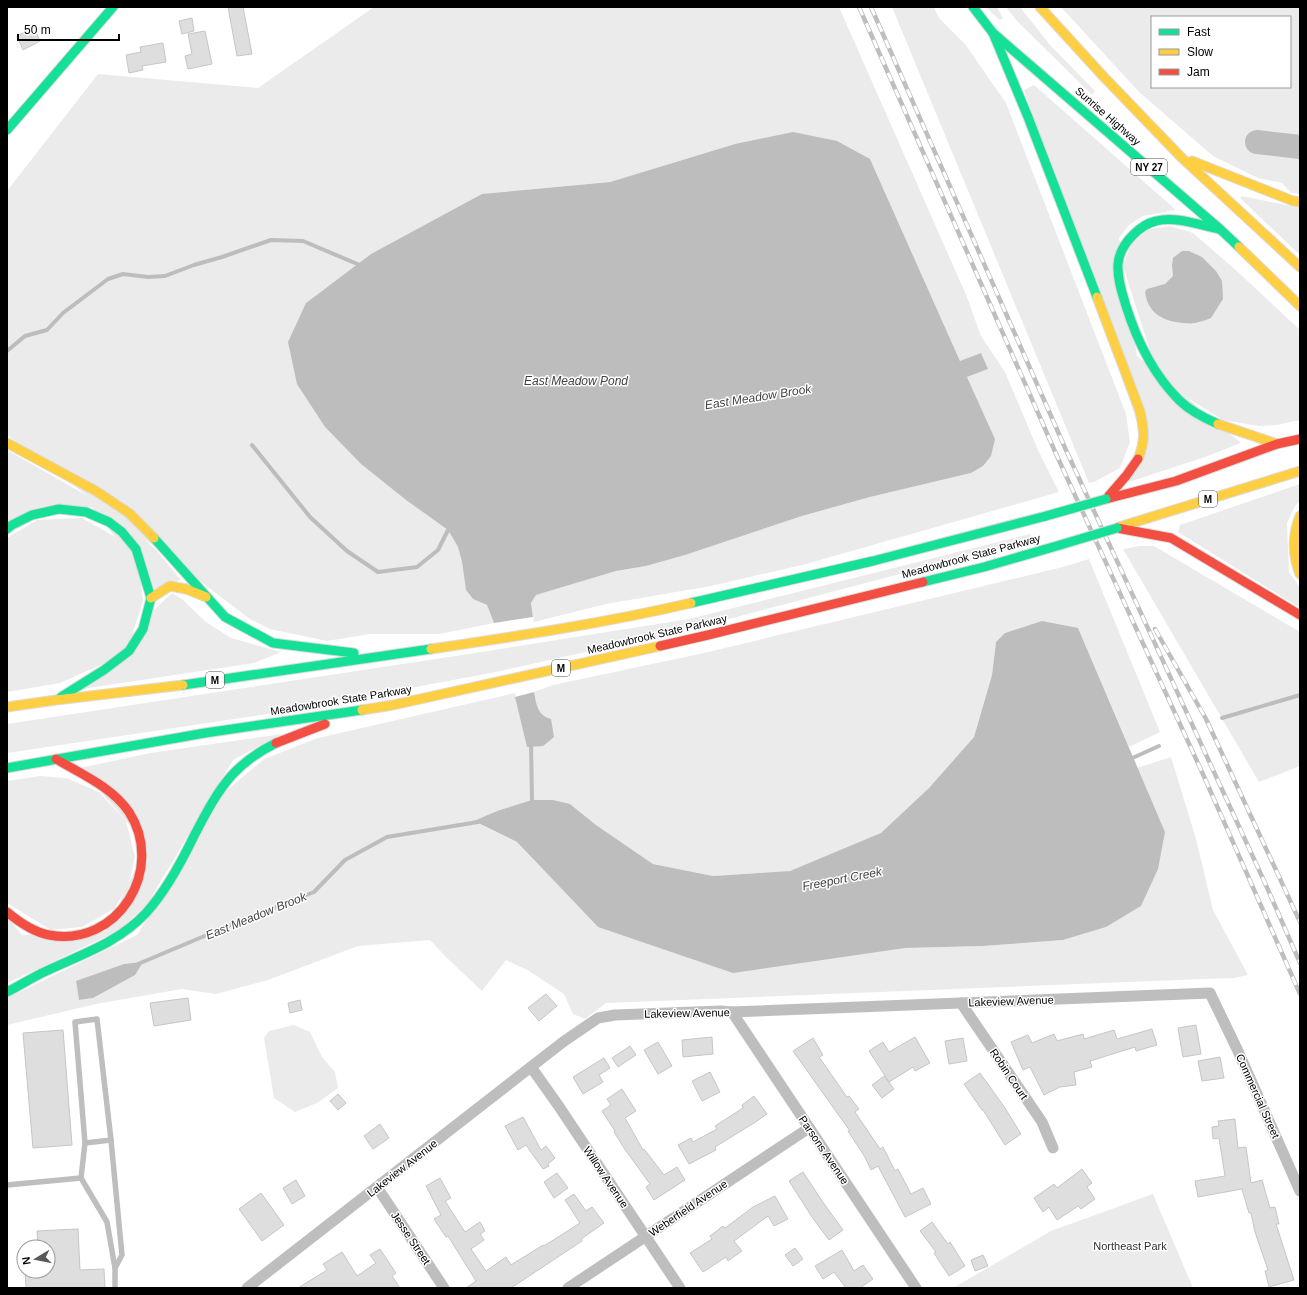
<svg xmlns="http://www.w3.org/2000/svg" width="1307" height="1295" font-family="Helvetica,sans-serif">
  <style>
    .green { fill: #ebebeb; fill-rule: evenodd }
    .water { fill: #bdbdbd }
    .lines { fill: none; stroke-linecap: round; stroke-linejoin: round }
    .stream { stroke: #bdbdbd; stroke-width: 4 }
    .river { stroke: #bdbdbd; stroke-width: 24 }
    .building { fill: #dedede; stroke: #c6c6c6 }
    .fast-casing { stroke: #dbdbdb; stroke-width: 11 }
    .slow-casing { stroke: #dbdbdb; stroke-width: 11 }
    .jam-casing { stroke: #dbdbdb; stroke-width: 11 }
    .lane { stroke: #bebebe; stroke-width: 5.5 }
    .street { stroke: #bebebe; stroke-width: 11 }
    .fast { stroke: #16e098; stroke-width: 9 }
    .slow { stroke: #ffcf43; stroke-width: 9 }
    .jam { stroke: #f24e42; stroke-width: 9 }
    .rail-casing { stroke: #bebebe; stroke-width: 4.5 }
    .rail { stroke: #fff; stroke-width: 3; stroke-dasharray: 9; stroke-linecap: butt }
    .fast-bridge-casing { stroke: #dbdbdb; stroke-width: 11; stroke-linecap: butt }
    .fast-bridge { stroke: #16e098; stroke-width: 9 }
    .labels { text-anchor: middle; dominant-baseline: central; stroke-width: 3; stroke-linejoin: round; paint-order: stroke }
    .shield { fill: #fff; stroke: #4c4c4c; stroke-width: 1 }
    .shield-label { font-size: 10px; font-weight: bold; fill: #000 }
    .street-label { font-size: 11px; fill: #000; stroke: #fff }
    .park-label { font-size: 11px; fill: #313131; stroke: #fff }
    .water-label { font-size: 12px; font-style: italic; fill: #424242; stroke: #fff }
  </style>
  <rect width="100%" height="100%" fill="#fff"/>
  <!-- green -->
  <g class="green">
    <polygon points="374,7 839,7 967,297 981,336 1005,372 1038,450 1059,492 806,564 711,586 606,604 534,622 531,603 536,595 616,571 646,566 685,555 802,516 870,497 971,473 995,439 967,377 988,369 960,361 870,159 735,144 610,182 523,190 371,254 306,303 325,427 361,464 406,500 448,530 458,547 462,562 466,590 473,599 487,605 494,623 440,634 370,634 327,641 270,629 250,619 7,435 7,191 98,74 258,88"/>
    <polygon points="892,7 934,7 939,18 965,44 1006,103 1126,414 1130,442 1120,468 1094,482 1089,483"/>
    <polygon points="985,7 997,7 1003,18 1000,20"/>
    <polygon points="1006,7 1020,7 1050,45 1095,91 1092,95 1016,20"/>
    <path d="M1061 7H1300V194L1291 193 1282 183 1258 178 1213 156 1139 92ZM1152 17H1290V87H1152Z"/>
    <polygon points="1034,85 1176,210 1143,216 1129,225 1119,238 1137,356 1241,443 1205,457 1126,483 1147,451 1024,90"/>
    <polygon points="1242,196 1300,208 1300,255 1240,198"/>
    <polygon points="1170,226 1193,233 1238,272 1300,330 1300,420 1277,425 1259,426 1223,420 1175,390 1152,357 1123,266 1131,244 1149,229"/>
    <polygon points="7,450 114,511 157,551 181,580 155,589 92,507 7,522"/>
    <polygon points="1300,484 1300,501 1295,506 1287,523 1289,572 1300,588 1300,608 1178,532 1180,525"/>
    <polygon points="82,518 117,538 139,568 143,601 131,638 105,663 60,683 7,692 7,538 37,520"/>
    <polygon points="1030,534 1033,539 702,626 496,672 287,711 7,753 7,724 482,652 689,619"/>
    <polygon points="1140,546 1154,546 1300,632 1300,766 1259,782 1123,549"/>
    <path d="M1089 559 1160 732 1129 747 1078 628 996 642 992 675 974 737 929 788 882 835 790 871 713 876 653 864 596 825 570 804 497 811 475 822 517 842 598 927 902 948 983 946 1063 940 1106 927 1165 832 1137 768 1171 757 1196 839 1213 910 1248 975 1235 978 1204 979 606 1003 585 1019 573 1014 564 994 529 971 506 960 482 991 446 957 430 940 358 946 268 980 216 994 182 989 96 1004 7 1025V998L137 935 225 792 264 759 318 738 515 693 527 747 544 717 538 709 534 692 553 685 704 653 1063 567ZM76 981 93 998 79 1000Z"/>
    <polygon points="172,593 182,599 206,622 231,638 281,652 254,663 82,689 155,609"/>
    <polygon points="282,734 233,760 146,906 116,932 7,983 7,917 22,935 106,931 147,845 80,768 150,753"/>
    <polygon points="40,776 66,778 99,792 126,821 135,857 128,887 114,909 82,927 51,930 7,903 7,781"/>
    <polygon points="294,1025 310,1032 322,1057 335,1072 338,1088 317,1103 295,1112 274,1098 264,1038 269,1031"/>
    <polygon points="1153,1194 1193,1288 953,1288 1051,1231"/>
  </g>
  <!-- water -->
  <g class="water">
    <polygon points="793,132 837,141 870,159 960,361 981,353 988,369 967,377 995,439 991,456 983,466 971,473 870,497 802,516 685,555 646,566 616,571 536,595 531,603 533,617 494,623 487,605 473,599 466,590 462,562 458,547 448,530 406,500 361,464 325,427 297,384 288,342 306,303 371,254 482,194 610,182 735,144"/>
    <path d="M1182 251H1189L1202 257 1216 271 1222 281 1223 299 1211 318C1206 320 1200 322 1195 323 1191 324 1187 323 1183 323 1162 321 1148 313 1145 292L1147 289 1165 284 1173 276 1172 265 1173 258Z"/>
    <polygon points="1042,621 1078,628 1165,832 1158,869 1141,906 1106,927 1063,940 983,946 905,948 733,973 598,927 517,842 474,821 497,811 532,800 553,800 570,804 596,825 653,864 713,876 790,871 881,833 929,788 974,737 992,675 996,642 1005,633"/>
    <path d="M534 692C537 705 537 715 551 719L554 737 543 746 527 747 515 697Z"/>
    <polygon points="143,962 135,975 93,998 79,1000 76,981 124,964"/>
  </g>
  <g class="lines">
    <!-- stream -->
    <g class="stream">
      <polyline points="7,351 25,336 47,330 63,313 108,279 123,274 148,277 165,276 194,265 222,257 271,240 303,241 362,266"/>
      <polyline points="252,445 310,517 347,551 378,572 417,567 438,550 448,530 452,528"/>
      <polyline points="1222,718 1300,695"/>
      <polyline points="531,743 532,800"/>
      <polyline points="1128,760 1159,746"/>
      <polyline points="138,964 233,924 314,892 345,860 387,837 478,822"/>
    </g>
    <!-- river -->
    <polyline class="river" points="1257,142 1300,147"/>
  </g>
  <!-- building -->
  <g class="building">
    <polygon points="228,7 243,7 252,54 237,56"/>
    <polygon points="192,18 194,31 182,34 179,21"/>
    <polygon points="34,27 40,41 23,50 17,36"/>
    <polygon points="205,31 212,64 188,69 185,56 192,54 188,34"/>
    <polygon points="163,43 166,62 142,66 143,70 129,73 126,55 141,52 140,47"/>
    <polygon points="546,994 557,1006 539,1021 528,1008"/>
    <polygon points="188,998 191,1020 154,1026 150,1003"/>
    <polygon points="300,1000 302,1010 290,1013 288,1003"/>
    <polygon points="1196,1025 1201,1054 1183,1057 1178,1028"/>
    <polygon points="1152,1029 1157,1045 1136,1051 1135,1047 1090,1061 1092,1067 1074,1072 1076,1085 1060,1087 1044,1095 1030,1067 1023,1070 1011,1042 1028,1035 1032,1043 1054,1034 1057,1041 1083,1034 1084,1039 1114,1030 1117,1039"/>
    <polygon points="63,1030 72,1145 33,1148 23,1033"/>
    <polygon points="712,1037 713,1054 683,1057 682,1040"/>
    <polygon points="915,1037 930,1063 915,1071 913,1067 889,1082 869,1051 883,1042 889,1052"/>
    <polygon points="813,1038 823,1055 819,1057 847,1097 849,1096 859,1109 855,1112 880,1149 883,1147 895,1171 898,1169 911,1194 923,1188 931,1204 905,1217 878,1166 871,1170 865,1157 848,1131 850,1131 793,1051"/>
    <polygon points="963,1038 967,1061 949,1064 945,1041"/>
    <polygon points="658,1042 672,1066 658,1074 644,1050"/>
    <polygon points="630,1046 636,1055 618,1067 612,1058"/>
    <polygon points="1220,1057 1224,1078 1202,1081 1198,1061"/>
    <polygon points="604,1058 610,1068 599,1075 603,1082 583,1094 573,1077"/>
    <polygon points="710,1072 720,1092 702,1101 692,1081"/>
    <polygon points="980,1073 1005,1108 1021,1134 1005,1145 983,1110 982,1110 964,1084"/>
    <polygon points="884,1076 894,1089 882,1098 872,1085"/>
    <polygon points="622,1089 636,1111 625,1118 643,1150 644,1149 664,1175 677,1167 685,1180 654,1200 646,1187 650,1184 624,1148 614,1132 615,1131 602,1111 611,1105 607,1099"/>
    <polygon points="338,1094 346,1103 338,1110 330,1101"/>
    <polygon points="754,1096 767,1114 754,1123 715,1147 716,1150 689,1164 678,1145 691,1138 693,1142 717,1129 715,1126 743,1108 742,1105"/>
    <polygon points="523,1117 541,1150 546,1146 555,1158 548,1164 549,1166 543,1169 526,1145 518,1150 505,1126"/>
    <polygon points="1235,1119 1238,1148 1246,1147 1251,1183 1262,1180 1270,1208 1275,1207 1279,1224 1276,1224 1294,1280 1269,1287 1265,1271 1268,1270 1255,1232 1251,1213 1249,1213 1242,1189 1198,1197 1195,1181 1225,1176 1219,1138 1213,1139 1212,1127 1219,1126 1218,1121"/>
    <polygon points="380,1124 389,1138 373,1149 364,1136"/>
    <polygon points="1082,1169 1092,1183 1087,1187 1095,1199 1081,1209 1078,1206 1057,1220 1049,1207 1043,1212 1034,1198 1054,1184 1057,1188"/>
    <polygon points="803,1172 822,1201 843,1230 829,1240 812,1217 789,1181"/>
    <polygon points="557,1173 568,1188 554,1198 544,1182"/>
    <polygon points="440,1178 451,1198 445,1201 465,1232 480,1222 485,1231 480,1234 484,1240 471,1249 486,1271 506,1257 511,1265 543,1245 544,1246 580,1223 565,1200 574,1194 586,1211 592,1207 604,1223 581,1239 582,1241 511,1288 466,1288 476,1281 448,1236 446,1237 434,1219 441,1215 426,1186"/>
    <polygon points="296,1180 305,1196 292,1204 283,1188"/>
    <polygon points="261,1193 284,1225 262,1241 239,1209"/>
    <polygon points="775,1196 788,1219 774,1226 768,1216 734,1241 742,1251 728,1261 726,1257 703,1272 690,1253 712,1239 710,1236 723,1226 725,1228 753,1207"/>
    <polygon points="932,1222 948,1244 950,1242 965,1266 949,1276 934,1253 936,1252 920,1231"/>
    <polygon points="78,1229 80,1270 104,1269 105,1288 26,1288 25,1271 48,1271 48,1247 38,1247 37,1231"/>
    <polygon points="795,1248 803,1259 793,1266 785,1255"/>
    <polygon points="380,1249 396,1273 392,1276 400,1288 298,1288 327,1270 323,1264 342,1252 357,1276 376,1263 370,1255"/>
    <polygon points="842,1250 854,1271 863,1265 873,1279 860,1288 846,1288 834,1272 823,1279 815,1266"/>
    <polygon points="983,1255 988,1266 975,1271 971,1260"/>
  </g>
  <g class="lines">
    <!-- fast casing -->
    <g class="fast-casing">
      <g id="fast">
        <polyline points="973,7 993,33 1221,230 1239,247"/>
        <polyline points="993,33 1028,117 1097,297"/>
        <polyline points="7,130 113,7"/>
        <path d="M1218 424C1204 418 1190 411 1179 400 1153 374 1137 341 1126 306 1122 293 1117 278 1118 264 1119 253 1125 243 1133 235 1139 229 1147 223 1156 221 1176 216 1199 225 1219 229"/>
        <polyline points="7,529 12,525 32,515 59,509 86,512 109,522 122,532 136,549 151,598 143,629 129,651 104,670 61,697"/>
        <polyline points="154,538 225,617 273,643 354,653"/>
        <polyline points="923,582 984,567 1060,545"/>
        <polyline points="691,603 873,561 1046,516"/>
        <polyline points="183,685 431,649"/>
        <polyline points="7,768 205,733 362,710"/>
        <path d="M7 992C19 986 30 979 42 973 79 955 117 944 146 913 166 891 181 863 194 836 205 815 216 793 232 775 245 761 260 751 276 743"/>
      </g>
    </g>
    <!-- slow casing -->
    <g class="slow-casing">
      <g id="slow">
        <polyline points="1040,7 1103,76 1181,157 1300,267"/>
        <polyline points="1192,161 1293,201 1300,202"/>
        <polyline points="1239,247 1300,306"/>
        <path d="M1097 297 1140 411C1144 430 1146 440 1138 459"/>
        <polyline points="1218,424 1277,444"/>
        <polyline points="7,443 96,491 129,513 154,538"/>
        <path d="M1300 516C1292 536 1292 554 1300 574"/>
        <polyline points="1119,527 1300,471"/>
        <polyline points="151,598 170,586 186,589 206,597"/>
        <path d="M431 649C518 636 605 623 691 603"/>
        <polyline points="7,707 56,700 183,685"/>
        <polyline points="362,710 393,705 660,646"/>
      </g>
    </g>
    <!-- jam casing -->
    <g class="jam-casing">
      <g id="jam">
        <polyline points="1106,499 1126,476 1138,459"/>
        <polyline points="1106,499 1176,481 1277,444 1300,439"/>
        <polyline points="1117,528 1171,538 1300,615"/>
        <polyline points="660,646 708,635 923,582"/>
        <polyline points="276,743 325,724"/>
        <path d="M7 912C19 922 33 932 49 935 118 948 166 869 129 812 112 787 81 774 56 759"/>
      </g>
    </g>
    <!-- lane -->
    <g class="lane">
      <polyline points="85,1143 111,1140"/>
      <polyline points="81,1178 107,1222 115,1268"/>
      <polyline points="7,1185 81,1178 85,1143 75,1022 97,1019 111,1140 122,1255 115,1268 115,1288"/>
    </g>
    <!-- street -->
    <g class="street">
      <polyline points="961,1003 1042,1122 1053,1148"/>
      <polyline points="732,1012 916,1288"/>
      <polyline points="531,1067 558,1105 680,1288"/>
      <polyline points="377,1187 444,1288"/>
      <polyline points="247,1288 563,1042 598,1018 615,1015 721,1011 732,1012 1210,993 1237,1049 1300,1191"/>
      <polyline points="568,1288 809,1128"/>
    </g>
    <!-- fast -->
    <use href="#fast" class="fast"/>
    <!-- slow -->
    <use href="#slow" class="slow"/>
    <!-- jam -->
    <use href="#jam" class="jam"/>
    <!-- rail casing -->
    <g class="rail-casing">
      <g id="rail">
        <polyline points="859,7 1057,456 1202,772 1300,994"/>
        <polyline points="871,7 1066,450 1265,883 1300,963"/>
        <polyline points="1155,629 1206,719 1300,922"/>
      </g>
    </g>
    <!-- rail -->
    <use href="#rail" class="rail"/>
    <!-- fast-bridge casing -->
    <g class="fast-bridge-casing">
      <g id="fast-bridge">
        <polyline points="1046,516 1106,499"/>
        <polyline points="1060,545 1117,528"/>
      </g>
    </g>
    <!-- fast-bridge -->
    <use href="#fast-bridge" class="fast-bridge"/>
  </g>
  <g class="labels">
    <!-- shield labels -->
    <g class="shield">
      <rect x="1131" y="159" width="36" height="16" rx="3"/>
      <rect x="1199" y="491" width="18" height="16" rx="3"/>
      <rect x="552" y="660" width="18" height="16" rx="3"/>
      <rect x="206" y="672" width="18" height="16" rx="3"/>
    </g>
    <g class="shield-label">
      <text x="1149" y="167">NY 27</text>
      <text x="1208" y="499">M</text>
      <text x="561" y="668">M</text>
      <text x="215" y="680">M</text>
    </g>
    <!-- street labels -->
    <g class="street-label">
      <text transform="translate(1108 116) rotate(41)">Sunrise Highway</text>
      <text transform="translate(971 556) rotate(-15)">Meadowbrook State Parkway</text>
      <text transform="translate(657 634) rotate(-13)">Meadowbrook State Parkway</text>
      <text transform="translate(341 700) rotate(-9)">Meadowbrook State Parkway</text>
      <text transform="translate(1011 1001) rotate(-2)">Lakeview Avenue</text>
      <text transform="translate(687 1013) rotate(-1)">Lakeview Avenue</text>
      <text transform="translate(1009 1074) rotate(56)">Robin Court</text>
      <text transform="translate(1258 1096) rotate(66)">Commercial Street</text>
      <text transform="translate(824 1150) rotate(56)">Parsons Avenue</text>
      <text transform="translate(402 1168) rotate(-38)">Lakeview Avenue</text>
      <text transform="translate(606 1177) rotate(56)">Willow Avenue</text>
      <text transform="translate(688 1208) rotate(-34)">Weberfield Avenue</text>
      <text transform="translate(411 1238) rotate(56)">Jesse Street</text>
    </g>
    <!-- park labels -->
    <g class="park-label">
      <text x="1130" y="1246">Northeast Park</text>
    </g>
    <!-- water labels -->
    <g class="water-label">
      <text x="576" y="381">East Meadow Pond</text>
      <text transform="translate(758 397) rotate(-9)">East Meadow Brook</text>
      <text transform="translate(842 879) rotate(-11)">Freeport Creek</text>
      <text transform="translate(256 916) rotate(-22)">East Meadow Brook</text>
    </g>
  </g>
  <!-- border -->
  <rect width="1307" height="1295" fill="none" stroke="#000000" stroke-width="16"/>
  <!-- legend -->
  <rect x="1151" y="16" width="140" height="72" fill="#ffffff" stroke="#999999"/>
  <rect x="1159" y="29" width="20" height="6" fill="#16e098" stroke="#999999"/>
  <text x="1187" y="36" font-size="12" fill="#000000">Fast</text>
  <rect x="1159" y="49" width="20" height="6" fill="#ffcf43" stroke="#999999"/>
  <text x="1187" y="56" font-size="12" fill="#000000">Slow</text>
  <rect x="1159" y="69" width="20" height="6" fill="#f24e42" stroke="#999999"/>
  <text x="1187" y="76" font-size="12" fill="#000000">Jam</text>
  <!-- north arrow -->
  <g transform="translate(36 1259) rotate(260)"><circle r="19" fill="#ffffff" stroke="#999999"/>
  <path d="M0-3L7 15L0 10L-7 15Z" fill="#595959"/>
  <text y="-6" font-size="11" font-weight="bold" text-anchor="middle" fill="#000000">N</text>
  </g>
  <!-- scale -->
  <path d="M18 34v6h101v-6" fill="none" stroke="#000000" stroke-width="2"/>
  <text x="24" y="34" font-size="12" fill="#000000" stroke="#ffffff" stroke-width="3" paint-order="stroke">50 m</text>
</svg>
